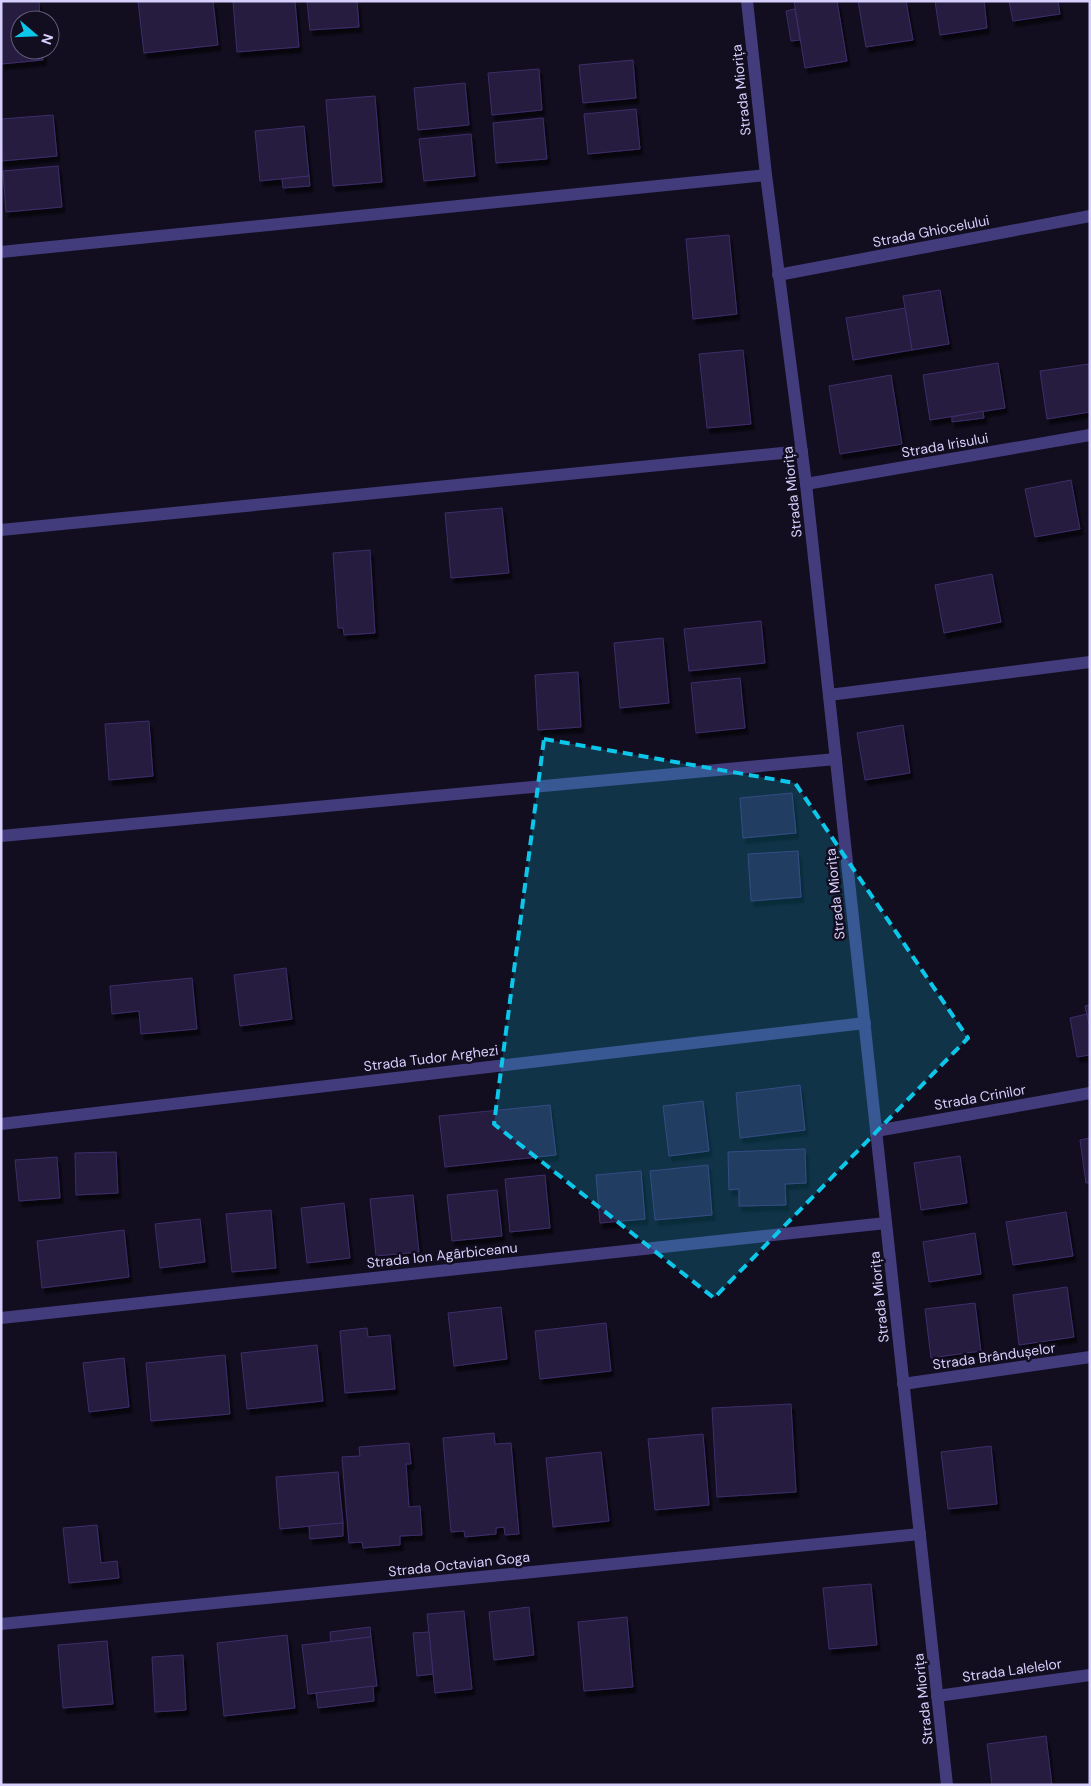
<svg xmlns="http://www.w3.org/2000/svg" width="1091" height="1786" font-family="'DM Sans',sans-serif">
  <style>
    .building { fill: #251b3f; stroke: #3e2e6a; filter: url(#shadow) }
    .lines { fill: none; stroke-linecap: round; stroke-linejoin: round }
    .street { stroke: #423c7c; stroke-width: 12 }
    .marked { fill: #0dc7ea; fill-opacity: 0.2; stroke: #0dc7ea; stroke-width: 4; stroke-dasharray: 10 6; stroke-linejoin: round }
    .labels { text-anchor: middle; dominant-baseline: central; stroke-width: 5; stroke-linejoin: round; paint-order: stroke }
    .street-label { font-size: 14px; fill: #d7cffc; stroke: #120e20 }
  </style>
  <defs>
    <filter id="shadow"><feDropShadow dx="3" dy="5.5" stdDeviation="1" flood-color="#0009"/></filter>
  </defs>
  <rect width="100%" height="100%" fill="#120e20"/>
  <!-- building -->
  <g class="building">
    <polygon points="1,1 39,1 40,20 20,20 20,50 43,50 43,60 1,64"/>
    <polygon points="138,1 213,1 218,45 144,53"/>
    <polygon points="233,1 295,1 299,47 237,52"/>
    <polygon points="307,1 357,1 359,27 310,30"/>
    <polygon points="794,1 837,1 847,61 805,68"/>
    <polygon points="858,1 906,1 913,40 866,47"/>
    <polygon points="935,1 984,1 987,28 940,35"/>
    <polygon points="1009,1 1058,1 1060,14 1013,21"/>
    <polygon points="795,9 800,40 791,41 786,11"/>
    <polygon points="633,60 636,98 583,103 579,65"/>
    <polygon points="539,69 542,110 492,115 488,73"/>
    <polygon points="465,83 469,125 418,130 414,88"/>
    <polygon points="375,96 382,182 333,186 326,100"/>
    <polygon points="636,109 640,149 588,154 584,114"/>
    <polygon points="53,115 57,156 2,161 1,119"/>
    <polygon points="543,118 547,159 496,163 493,123"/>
    <polygon points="304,126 309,176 260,181 255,131"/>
    <polygon points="471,134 475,176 424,181 419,139"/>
    <polygon points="58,166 62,207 6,212 3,171"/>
    <polygon points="309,176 310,186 283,188 282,179"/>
    <polygon points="729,235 737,314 693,319 686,239"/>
    <polygon points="940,290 949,344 912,350 903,296"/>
    <polygon points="905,308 912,350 853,360 846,318"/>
    <polygon points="743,350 751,424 707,428 699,354"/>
    <polygon points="998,363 1005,408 930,420 923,375"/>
    <polygon points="1089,364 1090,412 1047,419 1040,371"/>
    <polygon points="891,375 902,444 840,454 829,386"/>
    <polygon points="983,411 984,418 952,422 952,417"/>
    <polygon points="1071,480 1080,529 1035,537 1025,489"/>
    <polygon points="502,508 509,573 451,578 445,513"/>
    <polygon points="370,550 375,633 344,635 343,628 338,628 333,553"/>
    <polygon points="992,574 1001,622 944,633 935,585"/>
    <polygon points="761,621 765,663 689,671 684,629"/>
    <polygon points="663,638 669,703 620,708 614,643"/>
    <polygon points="578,672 581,727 538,730 535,675"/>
    <polygon points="740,678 745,728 696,733 691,683"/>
    <polygon points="149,721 153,776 109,780 105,724"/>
    <polygon points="903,725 910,773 865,780 857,733"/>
    <polygon points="792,793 796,833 743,838 740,798"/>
    <polygon points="798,851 801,897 751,901 748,854"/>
    <polygon points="286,968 292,1019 240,1026 234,975"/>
    <polygon points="192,978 197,1029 141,1034 139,1011 112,1014 110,986"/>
    <polygon points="1090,1005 1090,1030 1085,1006"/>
    <polygon points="1087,1014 1090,1030 1090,1055 1077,1057 1070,1018"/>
    <polygon points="800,1085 805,1130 740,1138 736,1093"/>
    <polygon points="703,1101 709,1151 669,1156 663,1106"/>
    <polygon points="550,1105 556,1155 445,1167 439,1116"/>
    <polygon points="1090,1138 1090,1183 1086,1183 1080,1140"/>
    <polygon points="805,1149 806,1183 785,1184 786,1205 739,1206 739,1189 729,1190 728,1152"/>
    <polygon points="116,1152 118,1193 76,1195 75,1153"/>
    <polygon points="960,1156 967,1203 921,1210 914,1163"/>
    <polygon points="57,1157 60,1198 19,1201 15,1160"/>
    <polygon points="708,1165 712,1215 655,1220 650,1171"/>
    <polygon points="641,1171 645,1219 600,1223 596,1175"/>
    <polygon points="545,1175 550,1228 510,1232 505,1179"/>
    <polygon points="497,1190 502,1236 452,1241 447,1195"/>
    <polygon points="413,1195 419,1252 376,1256 370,1199"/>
    <polygon points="344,1203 350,1258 307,1263 301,1208"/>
    <polygon points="271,1210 276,1268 232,1272 226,1214"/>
    <polygon points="1066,1212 1073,1256 1013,1265 1006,1222"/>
    <polygon points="200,1219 205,1262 160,1268 155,1224"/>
    <polygon points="124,1230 129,1277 42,1288 37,1241"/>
    <polygon points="975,1233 981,1274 929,1282 923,1242"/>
    <polygon points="1067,1287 1074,1337 1019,1345 1013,1295"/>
    <polygon points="975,1303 981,1351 931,1358 925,1309"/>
    <polygon points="501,1307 507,1359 454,1366 448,1313"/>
    <polygon points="606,1323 611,1371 540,1379 535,1331"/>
    <polygon points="367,1328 368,1337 390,1335 395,1389 345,1393 340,1331"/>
    <polygon points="317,1345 323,1401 247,1409 241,1353"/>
    <polygon points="225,1355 230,1414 151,1421 146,1363"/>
    <polygon points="124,1358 129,1407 89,1412 83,1363"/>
    <polygon points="791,1404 796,1492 717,1497 712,1408"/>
    <polygon points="494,1433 495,1444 511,1443 519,1534 505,1535 504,1527 496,1528 496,1534 465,1537 464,1531 451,1532 443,1438"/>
    <polygon points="703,1434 709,1505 655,1510 648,1439"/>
    <polygon points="409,1443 411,1464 406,1464 409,1507 420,1506 422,1535 400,1536 400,1545 363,1548 362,1542 349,1543 342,1457 360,1456 359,1447"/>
    <polygon points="991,1446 997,1504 948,1509 941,1452"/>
    <polygon points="601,1452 609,1521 553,1527 546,1458"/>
    <polygon points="338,1472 343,1523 280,1529 276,1477"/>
    <polygon points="343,1523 343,1536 310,1539 309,1526"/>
    <polygon points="97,1525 101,1563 117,1561 119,1578 69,1583 63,1528"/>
    <polygon points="871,1584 877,1645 829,1649 823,1588"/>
    <polygon points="529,1607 534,1655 494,1660 489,1612"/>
    <polygon points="464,1611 472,1689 435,1693 427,1614"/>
    <polygon points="627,1617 633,1687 584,1691 578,1622"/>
    <polygon points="370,1627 371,1637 331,1642 330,1632"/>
    <polygon points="429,1632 433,1674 417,1676 413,1633"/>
    <polygon points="287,1635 295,1708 224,1716 217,1643"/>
    <polygon points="371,1637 377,1686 308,1694 302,1645"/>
    <polygon points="107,1641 113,1704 63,1708 58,1645"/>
    <polygon points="183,1655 186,1710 155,1712 152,1657"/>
    <polygon points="373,1686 374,1701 318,1708 316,1693"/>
    <polygon points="1046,1736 1052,1785 992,1785 987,1744"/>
  </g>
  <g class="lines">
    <!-- street -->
    <g class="street">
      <polyline points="747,1 766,175 806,484 947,1785"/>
      <polyline points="1,252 766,175"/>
      <polyline points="778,275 1090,216"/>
      <polyline points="806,484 1090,435"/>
      <polyline points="1,530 802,451"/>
      <polyline points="829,695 1090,662"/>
      <polyline points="1,836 836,759"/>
      <polyline points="1,1124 865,1023"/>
      <polyline points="876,1131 1090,1093"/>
      <polyline points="1,1318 886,1223"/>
      <polyline points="903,1384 1090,1357"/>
      <polyline points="1,1624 920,1534"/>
      <polyline points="937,1696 1090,1675"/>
    </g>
  </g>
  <!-- marked area -->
  <path class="marked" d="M544 739 795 783 968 1038 714 1298 494 1124Z"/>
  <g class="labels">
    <!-- street labels -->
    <g class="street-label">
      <text transform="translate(741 90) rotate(-96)">Strada Miorița</text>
      <text transform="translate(931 231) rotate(-11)">Strada Ghiocelului</text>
      <text transform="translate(945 445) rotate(-10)">Strada Irisului</text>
      <text transform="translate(792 492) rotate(-96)">Strada Miorița</text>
      <text transform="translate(835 894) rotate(-96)">Strada Miorița</text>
      <text transform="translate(431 1058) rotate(-7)">Strada Tudor Arghezi</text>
      <text transform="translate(980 1097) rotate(-10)">Strada Crinilor</text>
      <text transform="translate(442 1255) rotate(-6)">Strada Ion Agârbiceanu</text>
      <text transform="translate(879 1297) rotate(-96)">Strada Miorița</text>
      <text transform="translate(994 1356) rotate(-8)">Strada Brândușelor</text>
      <text transform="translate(459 1564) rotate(-6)">Strada Octavian Goga</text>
      <text transform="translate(1012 1670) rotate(-8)">Strada Lalelelor</text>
      <text transform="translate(923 1699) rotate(-96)">Strada Miorița</text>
    </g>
  </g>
  <!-- border -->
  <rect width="1091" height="1786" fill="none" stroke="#d7cffc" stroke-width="5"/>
  <!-- north arrow -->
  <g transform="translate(35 35) rotate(109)"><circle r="24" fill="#120e20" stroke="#615b78"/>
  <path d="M0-4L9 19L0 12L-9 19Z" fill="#0dc7ea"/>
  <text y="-8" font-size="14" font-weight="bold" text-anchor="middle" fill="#d7cffc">N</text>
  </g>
</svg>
